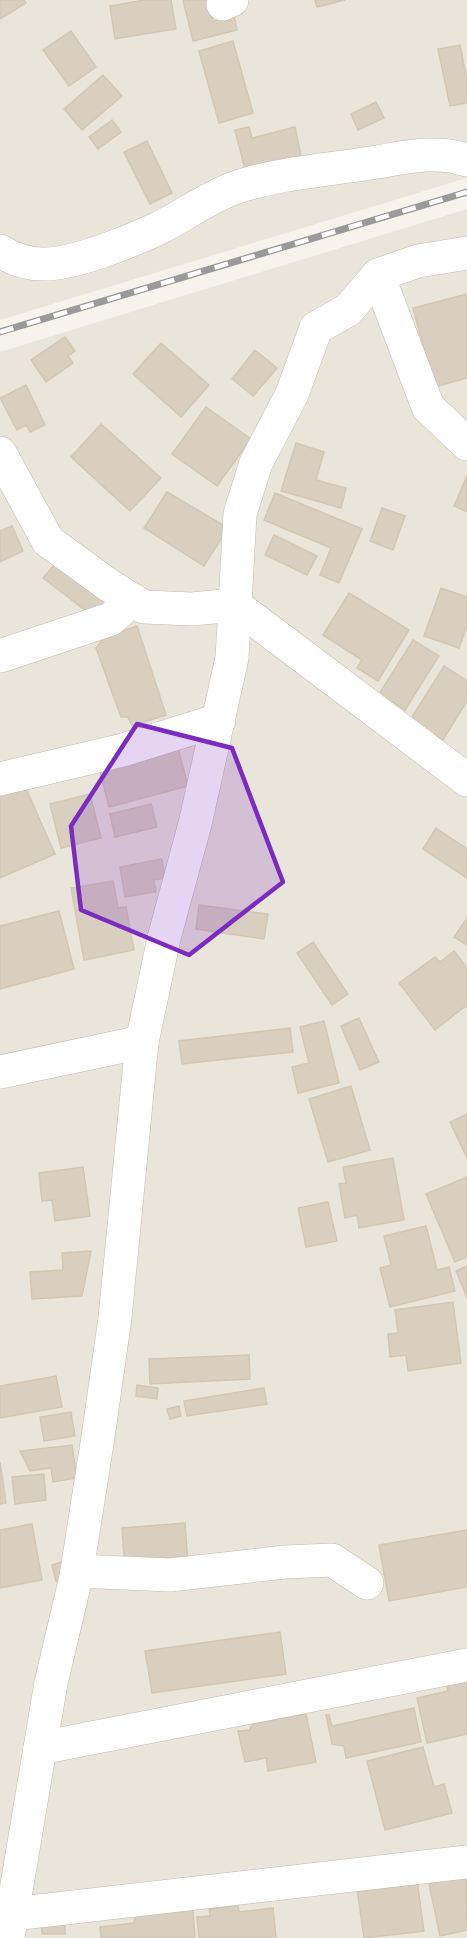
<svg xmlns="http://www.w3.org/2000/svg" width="467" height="1938" font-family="'Work Sans',sans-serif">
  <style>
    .residential { fill: #eae5da }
    .building { fill: #d8cfc1; stroke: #d3c7b4; stroke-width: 1.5 }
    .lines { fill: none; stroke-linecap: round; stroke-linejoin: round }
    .minor-casing { stroke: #c2bbae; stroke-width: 34 }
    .minor { stroke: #fff; stroke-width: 33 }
    .rail-casing { stroke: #9a9a9a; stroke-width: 7 }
    .rail { stroke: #fff; stroke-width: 4.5; stroke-dasharray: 14; stroke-linecap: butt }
    .marked { fill: #7b2cbf; fill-opacity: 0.2; stroke: #7b2cbf; stroke-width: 4.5; stroke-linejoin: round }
  </style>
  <rect width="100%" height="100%" fill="#f6f3ec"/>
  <!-- residential -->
  <g class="residential">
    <polygon points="0,0 467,0 467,178 0,320"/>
    <polygon points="467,209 467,1938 0,1938 0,352"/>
  </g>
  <!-- building -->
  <g class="building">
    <polygon points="0,0 24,0 26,3 0,19"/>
    <polygon points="144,0 171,0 176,29 115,39 110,6"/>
    <polygon points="183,0 208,0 213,21 234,16 237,30 193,41"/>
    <polygon points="315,0 345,0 317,7"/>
    <polygon points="71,31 96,67 69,86 43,50"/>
    <polygon points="233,41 253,113 219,123 199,51"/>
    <polygon points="460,45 467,80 467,103 450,106 438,49"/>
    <polygon points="103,75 122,96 82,130 64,109"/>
    <polygon points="376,102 384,118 358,130 351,114"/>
    <polygon points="112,120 121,132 98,149 89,137"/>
    <polygon points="249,127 252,138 295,127 301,156 245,169 235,130"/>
    <polygon points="147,141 172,193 150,204 124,152"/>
    <polygon points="467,294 467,378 434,387 413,308"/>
    <polygon points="65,337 75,351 68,356 73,363 46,382 31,360"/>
    <polygon points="161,343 209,385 181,417 133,374"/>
    <polygon points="255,350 277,368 253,396 232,379"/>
    <polygon points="26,385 45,425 30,432 26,425 17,430 0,398"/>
    <polygon points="206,407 251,439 217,486 172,454"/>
    <polygon points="101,424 161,478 130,511 71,457"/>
    <polygon points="296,443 324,452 316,480 346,488 341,508 281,491"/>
    <polygon points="467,476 467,512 454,506"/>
    <polygon points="167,492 228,528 204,566 144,528"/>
    <polygon points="275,493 362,529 339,583 320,575 331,548 264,520"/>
    <polygon points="382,508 405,516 393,550 370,541"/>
    <polygon points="12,526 23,551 0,562 0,531"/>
    <polygon points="274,535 317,556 307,575 265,555"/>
    <polygon points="56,563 106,602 94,617 43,578"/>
    <polygon points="441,588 467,597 467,626 459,648 424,636"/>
    <polygon points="349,593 409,630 378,681 357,668 362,660 323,635"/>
    <polygon points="137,626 166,715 132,726 128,717 121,717 96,648 105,637"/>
    <polygon points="413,640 439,656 405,710 379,694"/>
    <polygon points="444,666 467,681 467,701 443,740 410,720"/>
    <polygon points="178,748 188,786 109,807 99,768"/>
    <polygon points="21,777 55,854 0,878 0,786"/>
    <polygon points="90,794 101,838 61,848 50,804"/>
    <polygon points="151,804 157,827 115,837 110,814"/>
    <polygon points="436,828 467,849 467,878 423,849"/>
    <polygon points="162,859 165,878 154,880 156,892 125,897 120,867"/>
    <polygon points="113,881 118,908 126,907 134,950 84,960 71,888"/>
    <polygon points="199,905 268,914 264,939 196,929"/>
    <polygon points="59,911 74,969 0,989 0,926"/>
    <polygon points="467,918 467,945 454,937"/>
    <polygon points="313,942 348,994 332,1005 297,953"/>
    <polygon points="454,951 467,968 467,1005 435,1030 399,983 435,957 440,962"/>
    <polygon points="359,1018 379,1062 360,1070 341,1026"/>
    <polygon points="324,1021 339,1083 298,1093 292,1067 309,1063 300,1027"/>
    <polygon points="290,1028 293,1052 182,1064 179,1041"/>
    <polygon points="351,1086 370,1150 328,1162 309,1099"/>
    <polygon points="467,1114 467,1158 450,1122"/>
    <polygon points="393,1158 404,1220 359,1228 357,1215 345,1218 339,1184 346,1183 343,1167"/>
    <polygon points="83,1167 90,1216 55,1221 52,1200 42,1201 39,1173"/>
    <polygon points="467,1177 467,1257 455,1262 426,1194"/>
    <polygon points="328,1202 337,1241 306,1247 298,1208"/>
    <polygon points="426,1226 437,1270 449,1267 455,1291 390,1307 380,1268 391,1265 384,1236"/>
    <polygon points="91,1251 82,1296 32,1299 30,1272 63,1270 62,1253"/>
    <polygon points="467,1266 467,1298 456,1271"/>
    <polygon points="453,1302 461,1363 408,1371 406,1355 390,1357 388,1334 398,1333 395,1310"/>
    <polygon points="249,1355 250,1379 150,1384 149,1359"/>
    <polygon points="56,1376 62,1407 0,1418 0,1386"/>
    <polygon points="137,1385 158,1388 157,1399 136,1396"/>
    <polygon points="264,1388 267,1404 187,1416 184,1401"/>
    <polygon points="179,1406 181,1416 170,1419 167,1409"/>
    <polygon points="71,1412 75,1436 44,1441 40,1417"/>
    <polygon points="72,1445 77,1478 53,1482 51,1468 30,1471 20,1451"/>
    <polygon points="0,1462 6,1503 0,1504"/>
    <polygon points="44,1474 46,1500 15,1504 12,1477"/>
    <polygon points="185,1523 188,1564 125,1569 122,1528"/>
    <polygon points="32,1524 42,1580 0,1588 0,1530"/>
    <polygon points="467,1530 467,1587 389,1601 379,1545"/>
    <polygon points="64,1561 69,1577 56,1581 52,1565"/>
    <polygon points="280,1632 286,1674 152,1693 145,1651"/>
    <polygon points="467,1670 467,1734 427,1743 417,1698 448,1691 445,1675"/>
    <polygon points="414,1708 421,1742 346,1758 344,1746 332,1744 326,1715 329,1715 332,1726"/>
    <polygon points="306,1714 316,1762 268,1771 266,1758 245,1762 238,1731 249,1730 253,1724"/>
    <polygon points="423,1747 434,1787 444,1784 452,1813 385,1830 367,1761"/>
    <polygon points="466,1876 467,1930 440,1936 429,1884"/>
    <polygon points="417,1880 424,1931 364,1938 357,1889"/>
    <polygon points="172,1903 180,1912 193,1910 195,1938 101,1938 100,1927 134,1923 137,1908"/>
    <polygon points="238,1906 239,1912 273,1908 276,1938 199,1938 197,1917 210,1916 209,1909"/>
    <polygon points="41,1914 65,1914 65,1934 42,1934"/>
  </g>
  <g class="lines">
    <!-- minor casing -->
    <g class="minor-casing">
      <g id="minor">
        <polyline points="223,4 232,0"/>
        <path d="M0 251C13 259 28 264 43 264 72 265 129 242 157 229 184 216 208 197 237 187 283 172 330 170 377 162 407 157 437 150 467 160"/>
        <polyline points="378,275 428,407 467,444"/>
        <polyline points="0,453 48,541 110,586 144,607 192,609 235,605 467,780"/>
        <polyline points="0,656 111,619 132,600"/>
        <polyline points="0,779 123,750 219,720"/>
        <polyline points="0,1072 142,1042"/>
        <polyline points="77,1571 170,1575 285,1562 332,1560 367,1583"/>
        <polyline points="40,1748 467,1665"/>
        <polyline points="13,1914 467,1862"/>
        <polyline points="8,1938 51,1683 76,1577 98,1437 115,1318 142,1042 164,938 195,824 232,658 240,514 256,463 292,394 316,328 348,310 378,275 418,261 467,253"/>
      </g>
    </g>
    <!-- minor -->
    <use href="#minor" class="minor"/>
    <!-- rail casing -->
    <g class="rail-casing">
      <polyline id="rail" points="0,332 467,192"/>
    </g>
    <!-- rail -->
    <use href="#rail" class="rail"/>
  </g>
  <!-- marked area -->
  <path class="marked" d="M137 724 232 748 283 882 189 955 81 910 71 826Z"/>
</svg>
